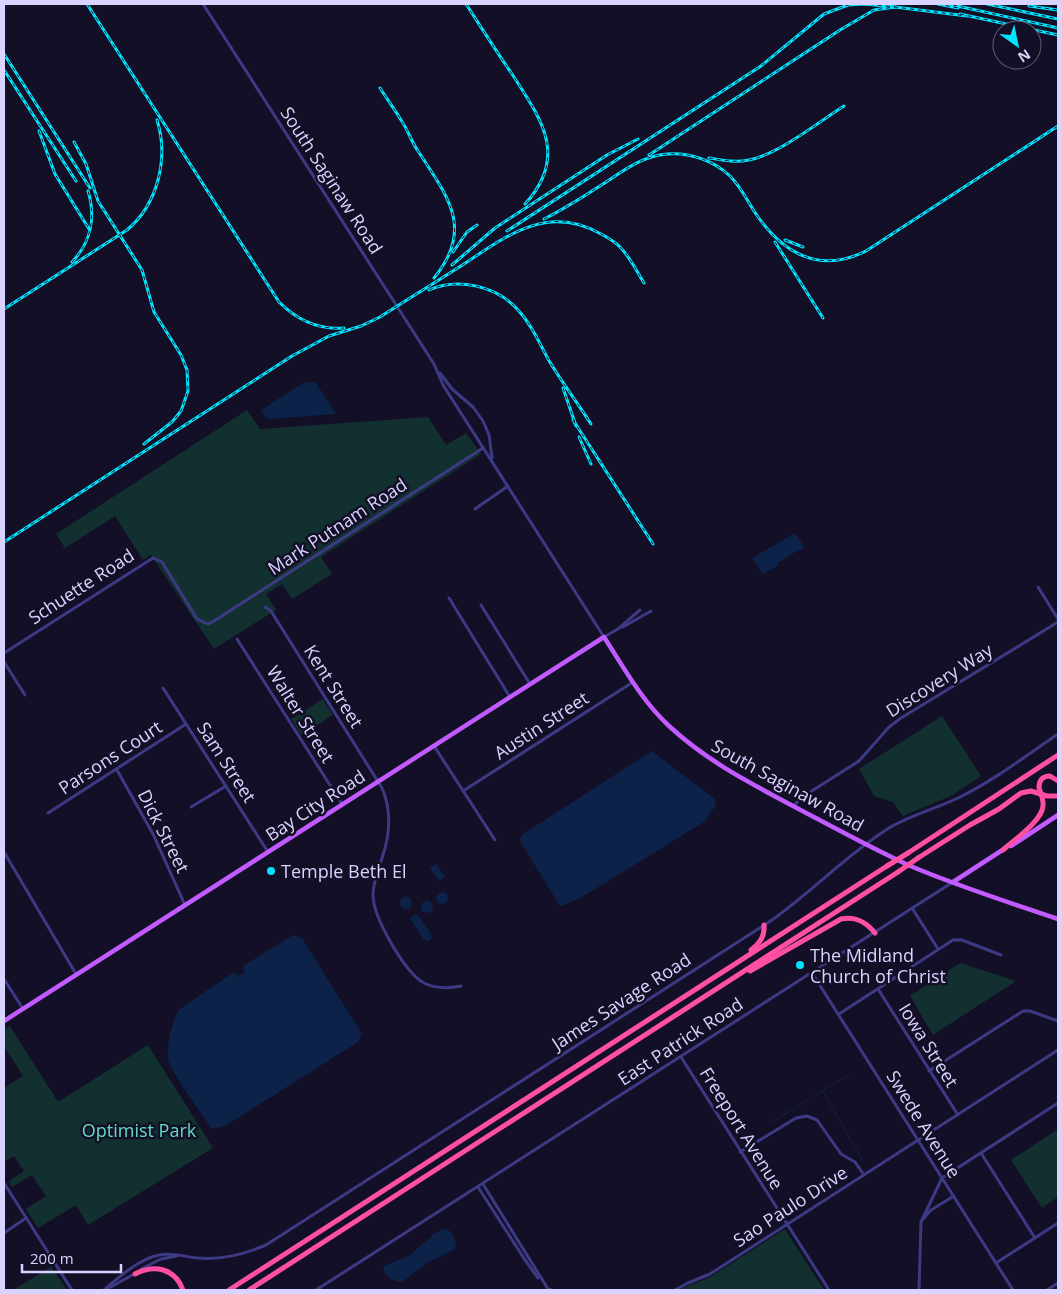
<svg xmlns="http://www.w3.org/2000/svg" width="1062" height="1294" font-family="'Open Sans',sans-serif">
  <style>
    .green { fill: #12302f }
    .water { fill: #0c2248 }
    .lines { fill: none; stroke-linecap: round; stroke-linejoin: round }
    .stream { stroke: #0c2248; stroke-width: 1 }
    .minor { stroke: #3d3a85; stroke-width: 3 }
    .major { stroke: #c25bff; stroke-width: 4.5 }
    .highway { stroke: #ff4fa3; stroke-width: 5 }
    .rail-casing { stroke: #00e5ff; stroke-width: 3 }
    .rail { stroke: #130f26; stroke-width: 1; stroke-dasharray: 4; stroke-linecap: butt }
    .highway-bridge { stroke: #ff4fa3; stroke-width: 5 }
    .poi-dot { fill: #00e5ff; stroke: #130f26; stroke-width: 2 }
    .labels { text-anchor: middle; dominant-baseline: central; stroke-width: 5; stroke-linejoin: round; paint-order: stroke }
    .street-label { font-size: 18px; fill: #d9d4ff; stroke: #130f26 }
    .poi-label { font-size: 18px; fill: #d9d4ff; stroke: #130f26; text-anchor: start }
    .park-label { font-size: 18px; fill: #5fe0c0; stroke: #130f26 }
  </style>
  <rect width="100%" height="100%" fill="#130f26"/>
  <!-- green -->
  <g class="green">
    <polygon points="247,410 260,429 428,417 446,445 466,433 481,454 321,557 332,574 327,577 292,599 282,584 266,594 276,610 214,649 151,555 143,560 115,516 65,548 56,534"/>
    <polygon points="323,699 333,715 301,735 291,719"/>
    <polygon points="942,716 981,776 951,796 903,816 893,802 874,796 859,769"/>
    <polygon points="960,963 1016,981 933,1035 910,996"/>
    <polygon points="10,1026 58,1102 148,1045 213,1148 88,1225 76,1205 38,1228 26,1209 46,1196 32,1175 12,1187 9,1181 24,1171 14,1156 4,1162 4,1110 6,1108 4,1103 4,1088 23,1076 4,1046 4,1030"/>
    <polygon points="1058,1129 1058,1197 1042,1208 1011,1160"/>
    <polygon points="785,1229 824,1290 681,1289 710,1277"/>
    <polygon points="51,1267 67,1290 13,1290"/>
  </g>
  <!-- water -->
  <g class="water">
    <polygon points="308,382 316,383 336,414 269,419 264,416 261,410 303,383"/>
    <polygon points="795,533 805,548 795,552 778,563 778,566 763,574 752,558"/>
    <polygon points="652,751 715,799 716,805 704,822 584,896 565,905 560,906 520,841 520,838 523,834"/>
    <polygon points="436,864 445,877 439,881 430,868"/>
    <circle cx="442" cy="898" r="6"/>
    <circle cx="406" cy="903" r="6"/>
    <circle cx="427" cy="907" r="6"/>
    <polygon points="416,914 419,916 431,934 432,937 429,941 423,939 411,920 411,917"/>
    <path d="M293 935 302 938 362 1034 358 1042 225 1126 212 1129C204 1118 169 1068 168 1060 166 1048 172 1018 180 1009L234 972 239 976 245 972 243 966Z"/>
    <path d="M443 1229 450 1231 456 1241 455 1249 452 1251 429 1262 402 1282C393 1282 385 1277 383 1268L384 1266 410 1255 435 1233Z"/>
  </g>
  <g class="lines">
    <!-- stream -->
    <g class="stream">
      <polyline points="822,1090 863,1161"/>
      <polyline points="814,1096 850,1074"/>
      <polyline points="770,1123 808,1100"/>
    </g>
    <!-- minor -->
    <g class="minor">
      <polyline points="203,4 434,364 443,385 604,637 618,629 640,610"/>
      <polyline points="440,373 452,389 473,407 483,421 489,435 492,458"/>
      <polyline points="475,509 508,486"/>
      <polyline points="1038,587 1058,619"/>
      <polyline points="449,598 510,697"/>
      <polyline points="481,605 530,684"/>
      <path d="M265 607 271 611 382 788C392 811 390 835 382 858 378 871 373 882 373 895 373 917 405 973 424 983 436 989 447 989 461 986"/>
      <polyline points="623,627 651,611"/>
      <polyline points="237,639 342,804"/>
      <polyline points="4,653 153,558 162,562 197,619 208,624 214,621 483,448"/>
      <polyline points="4,662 25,695"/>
      <polyline points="163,688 268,852"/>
      <polyline points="434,746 495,840"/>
      <polyline points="117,770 153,834 185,905"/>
      <polyline points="463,791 633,682"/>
      <polyline points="793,806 804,796 859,761 889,727 901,718 1058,622"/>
      <polyline points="191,807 226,786"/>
      <polyline points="48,813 186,724"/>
      <polyline points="4,852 76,974"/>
      <polyline points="912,908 938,949"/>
      <polyline points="812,973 1013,1290"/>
      <polyline points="4,979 23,1009"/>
      <polyline points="878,989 958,1115"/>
      <polyline points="839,1014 953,940 962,940 1001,955"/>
      <polyline points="681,1057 829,1290"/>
      <polyline points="929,1071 1023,1011 1030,1011 1058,1021"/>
      <polyline points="740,1152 796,1118 807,1116 817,1120 841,1154 855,1162 864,1175"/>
      <polyline points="981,1153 1035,1238"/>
      <polyline points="4,1183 72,1290"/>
      <polyline points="483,1184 548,1289 552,1290"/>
      <polyline points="478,1187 525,1260 538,1278"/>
      <polyline points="923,1219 931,1210 954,1196"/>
      <polyline points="4,1233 26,1218"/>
      <polyline points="996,1263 1058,1223"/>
      <polyline points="141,1269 161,1259 177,1256"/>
      <polyline points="107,1289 136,1273"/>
      <path d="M104 1290C119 1277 139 1259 159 1255 172 1252 185 1257 198 1258 221 1260 245 1254 266 1245L769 922C811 893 846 855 889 828 912 814 939 808 962 796 996 779 1027 755 1058 734"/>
      <polyline points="316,1290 953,882"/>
      <polyline points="675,1290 688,1283 710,1274 1058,1050"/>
      <polyline points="919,1290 921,1222 942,1178 1058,1103"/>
      <polyline points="1047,1290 1058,1283"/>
    </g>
    <!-- major -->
    <g class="major">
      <polyline points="1011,846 1058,815"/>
      <polyline points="953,882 1004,849"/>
      <path d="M4 1021 604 637C624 668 642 701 669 726 707 761 748 782 793 806 831 826 869 847 908 865 957 886 1008 902 1058 919"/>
    </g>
    <!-- highway -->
    <g class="highway">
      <path d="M1003 850C1014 840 1042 821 1043 806 1044 798 1040 793 1039 787 1039 780 1043 776 1050 776L1058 781"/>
      <polyline points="908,853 1058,755"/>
      <polyline points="918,858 970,825 999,809 1021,793 1031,791 1047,796 1058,796"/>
      <path d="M751 950C760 943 765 936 764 925"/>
      <path d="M750 971 841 919C856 916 866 922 875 933"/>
      <path d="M135 1274C154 1264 175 1268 183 1290"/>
      <polyline points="229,1290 887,866"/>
      <polyline points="249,1290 898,872"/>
    </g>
    <!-- rail casing -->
    <g class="rail-casing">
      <g id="rail">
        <path d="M87 4 279 302C297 320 318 330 344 328"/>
        <path d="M466 4C481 27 496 51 512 74 541 119 569 156 525 204"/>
        <polyline points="938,4 958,8"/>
        <polyline points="987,4 1058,19"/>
        <polyline points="953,5 1058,28"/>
        <polyline points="1029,6 1058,10"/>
        <polyline points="960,14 1058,35"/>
        <polyline points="4,54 90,188"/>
        <polyline points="4,70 76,181"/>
        <path d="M380 88C387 99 395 110 401 120 408 130 411 141 418 151 447 196 475 228 434 278"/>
        <polyline points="39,131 55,174 89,229"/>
        <polyline points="74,142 86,164 98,201 142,270 154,312 181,355 187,370 188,391 181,411 172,422 144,444"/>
        <polyline points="649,155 840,30 874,10 895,7 967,16"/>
        <path d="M709 158C722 160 735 163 749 160 779 154 817 123 844 106"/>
        <path d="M544 219C564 209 583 197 603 184 623 171 642 156 667 154 690 152 714 161 730 176 741 187 748 202 756 214 783 254 820 274 866 251L1058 126"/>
        <polyline points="507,231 761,66 824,14 848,5 864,4 895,7"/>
        <polyline points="785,240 803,247"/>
        <polyline points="775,242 823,318"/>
        <polyline points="453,252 467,232 477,225"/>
        <path d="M72 262C91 242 96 217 88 191"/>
        <polyline points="452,265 495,228 607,155 638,139"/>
        <path d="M429 290C458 277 497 286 518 310 531 324 539 342 548 359 561 381 577 402 591 424"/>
        <path d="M4 309 127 230C158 204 169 158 157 120"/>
        <polyline points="563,388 576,426"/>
        <polyline points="573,420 653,544"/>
        <polyline points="579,437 591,464"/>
        <path d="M4 542 292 356 329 336 361 326 380 317C408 299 436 282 464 264 506 236 548 204 599 233 605 236 612 240 618 245 629 255 636 270 644 283"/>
      </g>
    </g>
    <!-- rail -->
    <use href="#rail" class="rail"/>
    <!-- highway-bridge -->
    <g class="highway-bridge">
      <polyline points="887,866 908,853"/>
      <polyline points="898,872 918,858"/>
    </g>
  </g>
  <!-- markers -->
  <g class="poi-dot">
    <circle cx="271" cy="871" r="5"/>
    <circle cx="800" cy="965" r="5"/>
  </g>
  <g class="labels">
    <!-- street labels -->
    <g class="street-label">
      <text transform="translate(332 180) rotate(57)">South Saginaw Road</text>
      <text transform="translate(337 526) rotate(-33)">Mark Putnam Road</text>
      <text transform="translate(81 586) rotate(-33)">Schuette Road</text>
      <text transform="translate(939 680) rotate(-32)">Discovery Way</text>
      <text transform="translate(334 686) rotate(58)">Kent Street</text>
      <text transform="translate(301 714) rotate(58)">Walter Street</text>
      <text transform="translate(541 725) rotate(-33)">Austin Street</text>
      <text transform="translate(110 757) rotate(-33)">Parsons Court</text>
      <text transform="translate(227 762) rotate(57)">Sam Street</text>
      <text transform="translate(788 785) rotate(29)">South Saginaw Road</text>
      <text transform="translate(315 805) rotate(-33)">Bay City Road</text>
      <text transform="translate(164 831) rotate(63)">Dick Street</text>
      <text transform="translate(621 1001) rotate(-33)">James Savage Road</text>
      <text transform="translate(680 1041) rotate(-33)">East Patrick Road</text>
      <text transform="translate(929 1045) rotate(58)">Iowa Street</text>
      <text transform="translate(924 1124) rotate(58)">Swede Avenue</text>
      <text transform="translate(742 1128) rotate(58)">Freeport Avenue</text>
      <text transform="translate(790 1206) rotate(-33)">Sao Paulo Drive</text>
    </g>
    <!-- poi labels -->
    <g class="poi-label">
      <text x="281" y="871">Temple Beth El</text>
      <text x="810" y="955">The Midland<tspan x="810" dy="21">Church of Christ</tspan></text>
    </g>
    <!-- park labels -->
    <g class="park-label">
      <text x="139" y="1130">Optimist Park</text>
    </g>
  </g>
  <!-- border -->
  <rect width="1062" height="1294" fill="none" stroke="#d9d4ff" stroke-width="10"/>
  <!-- north arrow -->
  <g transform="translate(1017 45) rotate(147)"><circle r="24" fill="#130f26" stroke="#625e7d"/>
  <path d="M0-4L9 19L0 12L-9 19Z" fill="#00e5ff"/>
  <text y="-8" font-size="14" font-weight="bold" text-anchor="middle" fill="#d9d4ff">N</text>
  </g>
  <!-- scale -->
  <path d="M22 1264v8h99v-8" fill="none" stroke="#d9d4ff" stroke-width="2.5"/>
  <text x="30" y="1264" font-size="15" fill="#d9d4ff" stroke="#130f26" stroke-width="4" paint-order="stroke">200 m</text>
</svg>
